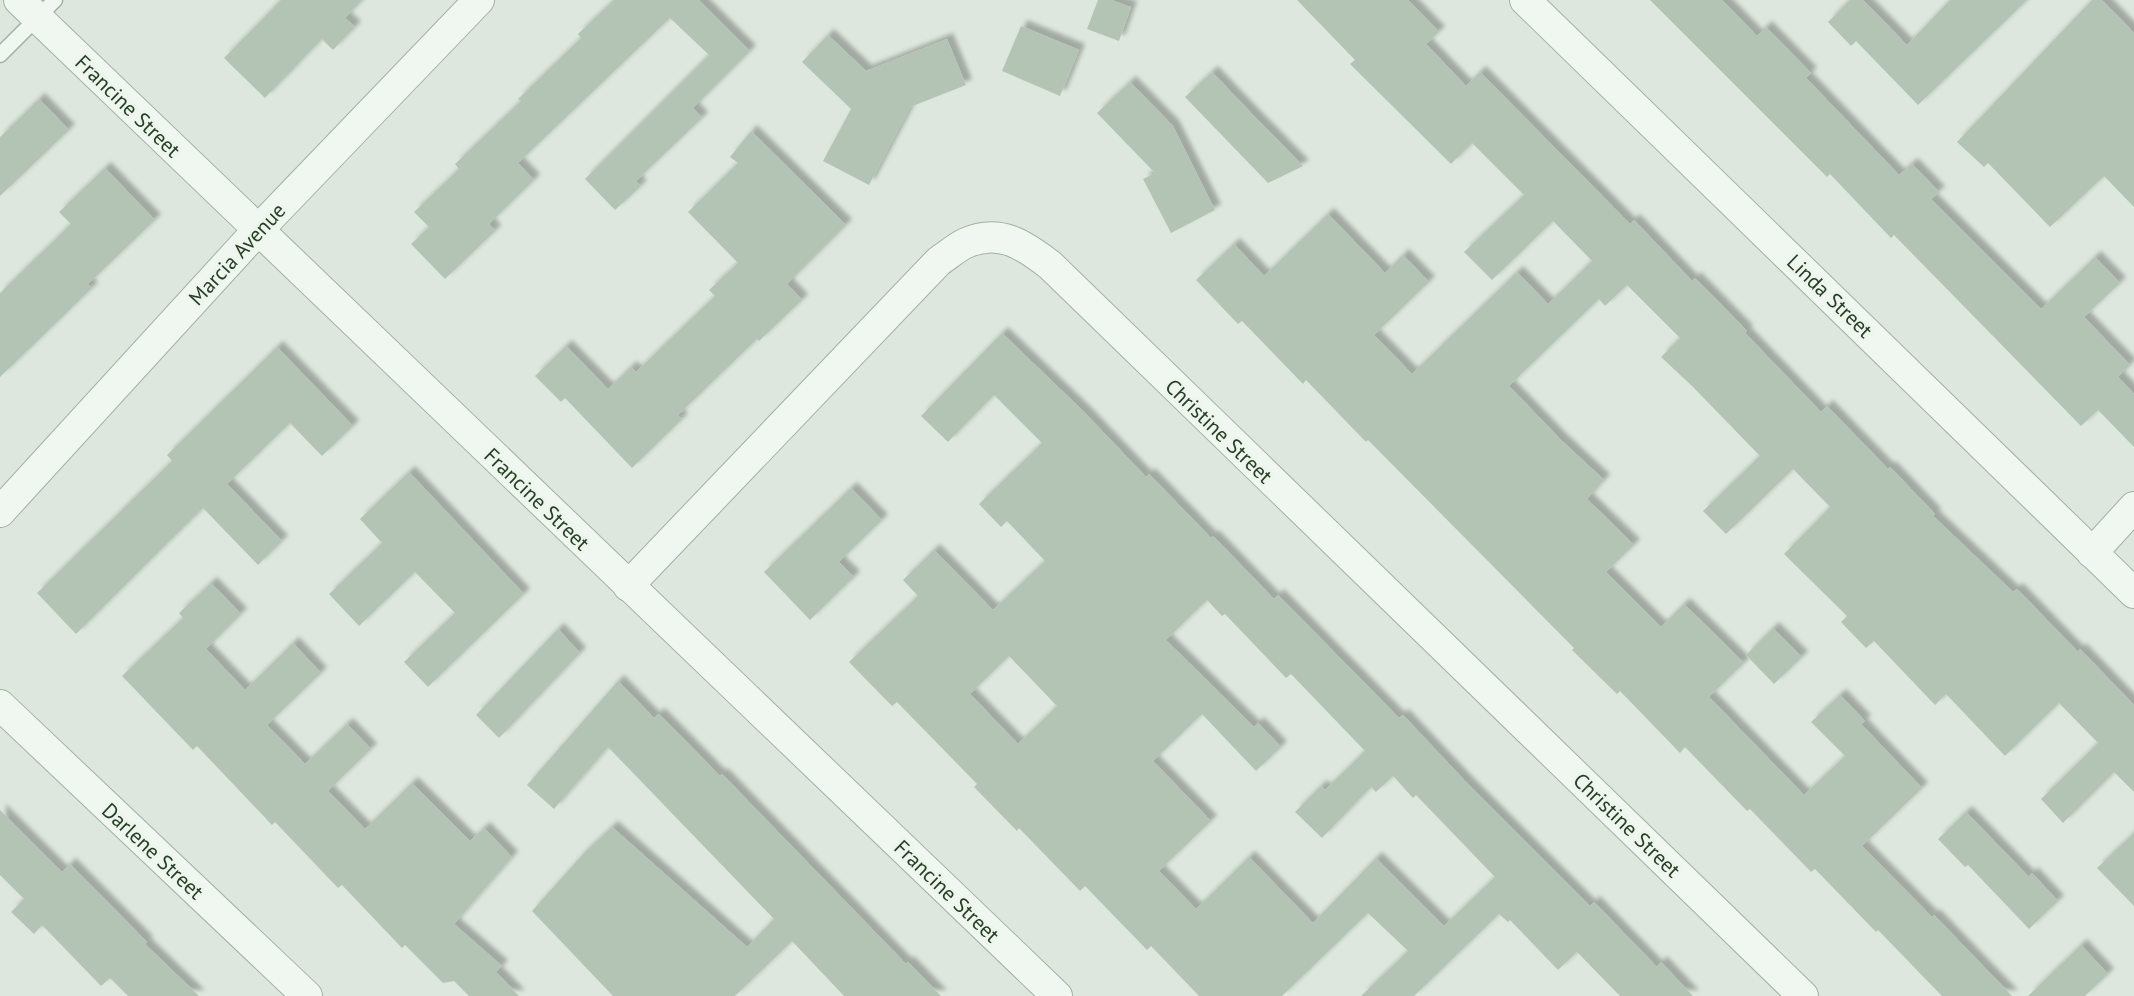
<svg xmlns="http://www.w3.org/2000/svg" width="2134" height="996" font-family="'PT Sans',sans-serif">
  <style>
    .building { fill: #b4c4b4; fill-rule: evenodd; filter: url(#shadow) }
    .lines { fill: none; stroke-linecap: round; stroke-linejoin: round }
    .service-casing { stroke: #a2b1a2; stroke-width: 17 }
    .minor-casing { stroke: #a2b1a2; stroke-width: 32 }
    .service { stroke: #f0f6f0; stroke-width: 14 }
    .minor { stroke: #f0f6f0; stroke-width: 30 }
    .labels { text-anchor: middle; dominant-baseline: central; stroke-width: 6; stroke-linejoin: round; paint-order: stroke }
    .street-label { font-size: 21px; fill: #263e26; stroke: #edf5ec }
  </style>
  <defs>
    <filter id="shadow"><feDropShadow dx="6" dy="-6" stdDeviation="2" flood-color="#0004"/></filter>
  </defs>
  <rect width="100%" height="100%" fill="#dde7dd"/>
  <!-- building -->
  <g class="building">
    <polygon points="281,0 362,0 345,18 355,27 333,50 322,39 265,98 224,58"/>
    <polygon points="614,0 699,0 750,51 693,108 702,118 636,181 641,186 615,210 585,179 709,55 670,18 518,163 534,180 489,224 495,231 445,279 411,244 429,227 414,212 459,169 455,164 521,101 518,99 581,38 578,34"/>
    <polygon points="1098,0 1111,0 1131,7 1119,41 1087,29"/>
    <polygon points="1297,0 1408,0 1439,32 1426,44 1466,86 1480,72 1630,224 1634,220 1692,281 1695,278 1747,331 1745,333 1821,412 1827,406 1888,469 1890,467 1935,514 1933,516 2013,592 2017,589 2078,652 2080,649 2134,705 2134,792 2114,772 2063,823 2041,799 2098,743 2059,703 2005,756 1946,694 1935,705 1874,641 1866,648 1841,622 1847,616 1784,554 1830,507 1793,469 1726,534 1703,511 1760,456 1692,386 1661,357 1680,338 1627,285 1605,306 1599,299 1509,386 1561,440 1604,480 1587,499 1634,545 1606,572 1661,627 1684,604 1744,663 1709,697 1804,795 1845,756 1811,722 1840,695 1865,721 1861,724 1922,788 1862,846 1932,917 1934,915 2012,996 1942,996 1878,930 1876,932 1815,869 1811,872 1750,809 1747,811 1685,747 1680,753 1620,691 1617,694 1572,650 1574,648 1368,440 1366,442 1306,380 1303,384 1242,321 1238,324 1196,280 1234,244 1264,276 1328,214 1385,273 1403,255 1429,282 1374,335 1412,374 1517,272 1548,304 1592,261 1553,221 1492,280 1464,252 1524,195 1472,143 1451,164 1350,64 1355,60"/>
    <polygon points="1650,0 1722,0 1757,36 1766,27 1811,73 1806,78 1899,175 1912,164 1939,192 1931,199 2041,309 2095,257 2120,283 2084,317 2130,365 2118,377 2134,394 2134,447 2098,410 2081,426 1894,235 1891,238 1830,174 1827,177"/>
    <polygon points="1850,0 1863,0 1907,45 1950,0 2027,0 1918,105 1856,41 1851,46 1828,22"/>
    <polygon points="2092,0 2102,0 2134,33 2134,207 2104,176 2050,227 1988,163 1984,167 1957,142"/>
    <polygon points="1021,26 1079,50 1060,96 1002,71"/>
    <polygon points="828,35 866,71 947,39 966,85 910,107 869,185 823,161 851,109 802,62"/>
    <polygon points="1212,72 1253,115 1303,166 1268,183 1185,97"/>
    <polygon points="1130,82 1173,126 1215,210 1171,233 1143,179 1155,173 1097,113"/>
    <polygon points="39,99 69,130 0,196 0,137"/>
    <polygon points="751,131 846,225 787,284 802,300 759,341 757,339 678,415 682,419 632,468 565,398 561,402 535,376 566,346 608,389 631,367 636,372 715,296 709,290 738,263 688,212 738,163 730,157"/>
    <polygon points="105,168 155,220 88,284 92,288 0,377 0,293 71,224 59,212"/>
    <path d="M1002 333 1084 412 1146 477 1149 474 1211 538 1213 536 1274 599 1278 595 1399 718 1403 715 1465 781 1590 906 1594 902 1657 967 1661 962 1693 996H1620L1577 952 1558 970 1510 920 1508 922 1499 914 1414 996H1361L1408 951 1368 913 1282 996H1199L1151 946 1147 950 1085 886 1080 891 1019 828 1017 831 974 787 977 784 897 702 892 706 849 662 918 596 903 580 934 550 993 610 1045 561 1007 521 1001 527 979 504 1042 443 994 395 948 442 921 416ZM1207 600 1222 616 1225 614 1286 678 1291 674 1365 751 1325 790 1321 786 1295 812 1322 838 1371 787 1376 792 1393 776 1413 798 1416 795 1495 877 1444 926 1376 858 1313 923 1249 857 1196 909 1159 871 1211 821 1153 761 1202 714 1256 771 1281 747 1258 723 1254 727 1166 640ZM1009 656 1057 706 1018 744 970 694Z"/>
    <polygon points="277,347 353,426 322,456 290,423 227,484 282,541 258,565 203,508 76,634 37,593 172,461 167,455"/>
    <polygon points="409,472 524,594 428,687 404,662 455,613 415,572 359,626 329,594 382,543 360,519"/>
    <polygon points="851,488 882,520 839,562 854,577 810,620 764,572"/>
    <polygon points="211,583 241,614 206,649 245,690 293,643 321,673 267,725 305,764 347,724 371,749 328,791 365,829 412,783 470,841 484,828 512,857 454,924 502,966 496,972 519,996 469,996 454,981 443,983 405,945 402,948 342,885 338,888 275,822 272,825 197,746 193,750 122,676 183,618 179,613"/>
    <polygon points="1773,628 1802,657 1774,684 1746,655"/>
    <polygon points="558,629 580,653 499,738 476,715"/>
    <polygon points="618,681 654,718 659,714 720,776 722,774 906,964 908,962 941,996 844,996 792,941 735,996 613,996 532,911 585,852 612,827 747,947 774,919 608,747 554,809 527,785"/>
    <polygon points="0,810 62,872 70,864 147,942 145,944 199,996 128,996 110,978 101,986 42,925 34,934 11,912 24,899 0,875"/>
    <polygon points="1966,812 2029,877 2032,873 2058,901 2029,929 1968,865 1965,867 1938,839"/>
    <polygon points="2134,833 2134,906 2097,868"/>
    <polygon points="2081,945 2108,974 2085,996 2028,996"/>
  </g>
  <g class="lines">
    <!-- service casing -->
    <g class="service-casing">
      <polyline id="service" points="0,55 55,0"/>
    </g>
    <!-- minor casing -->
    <g class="minor-casing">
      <g id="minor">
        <polyline points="19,0 1057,996"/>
        <polyline points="1525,0 2134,593"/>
        <polyline points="0,512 258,230 479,0"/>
        <polyline points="2092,553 2134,507"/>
        <path d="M628 586 939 261C948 255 957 247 966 243 1000 228 1024 245 1050 265L1803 996"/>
        <polyline points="0,705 307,996"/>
      </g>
    </g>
    <!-- service -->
    <use href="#service" class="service"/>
    <!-- minor -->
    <use href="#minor" class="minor"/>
  </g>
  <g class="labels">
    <!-- street labels -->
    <g class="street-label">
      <text transform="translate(128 106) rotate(44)">Francine Street</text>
      <text transform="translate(237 254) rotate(-47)">Marcia Avenue</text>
      <text transform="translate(1830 296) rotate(44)">Linda Street</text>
      <text transform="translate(1219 431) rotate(44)">Christine Street</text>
      <text transform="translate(537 499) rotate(44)">Francine Street</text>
      <text transform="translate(1627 825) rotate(44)">Christine Street</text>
      <text transform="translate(153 851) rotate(43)">Darlene Street</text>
      <text transform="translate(947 891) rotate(44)">Francine Street</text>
    </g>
  </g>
</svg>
